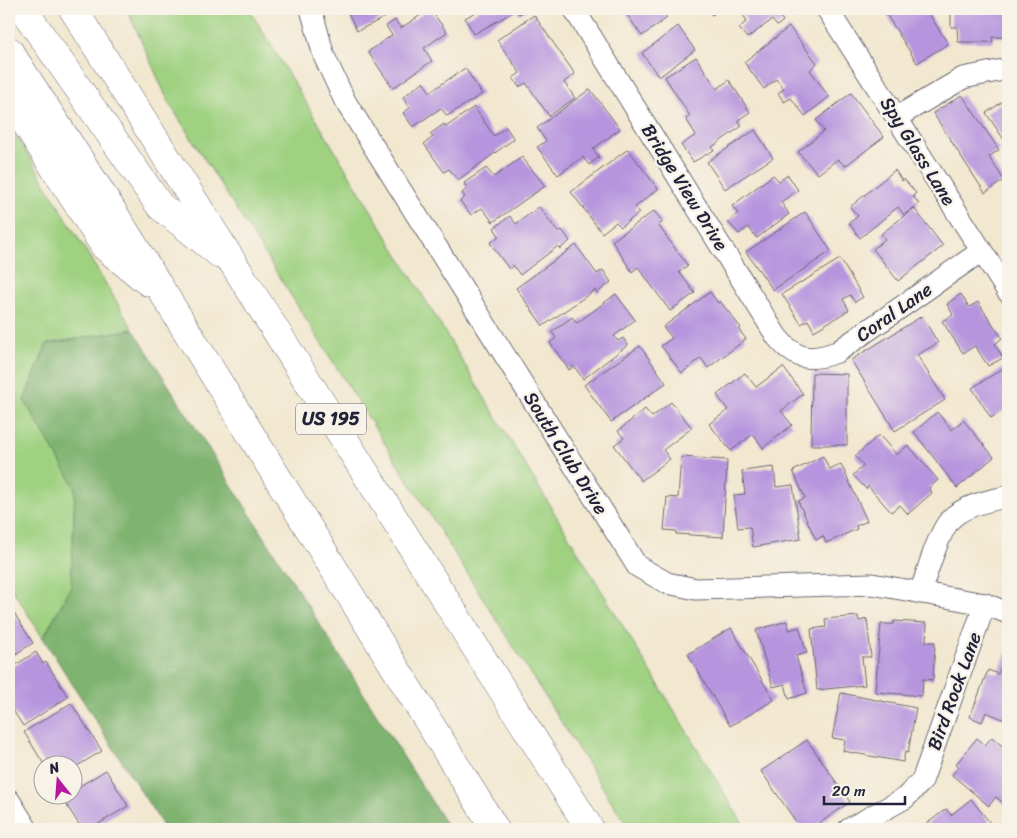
<svg xmlns="http://www.w3.org/2000/svg" width="1017" height="838" font-family="Sriracha,sans-serif">
  <style>
    .green { fill: #9fd181; stroke: #607a5e }
    .forest { fill: #7fb36f; stroke: #506a55 }
    .building { fill: #b795de }
    .lines { fill: none; stroke-linecap: round; stroke-linejoin: round }
    .minor-casing { stroke: #6b676f; stroke-width: 23 }
    .trunk-casing { stroke: #6b676f; stroke-width: 29 }
    .minor { stroke: #fff; stroke-width: 21 }
    .trunk { stroke: #fff; stroke-width: 28 }
    .labels { text-anchor: middle; dominant-baseline: central; stroke-width: 5; stroke-linejoin: round; paint-order: stroke }
    .shield { fill: #f7f3e8; stroke: #62616f; stroke-width: 1 }
    .shield-label { font-size: 18px; font-weight: bold; fill: #22223b }
    .street-label { font-size: 19px; fill: #22223b; stroke: #f7f3e8 }
  </style>
  <rect width="100%" height="100%" fill="#f7f3e8"/>
  <filter id="ink" filterUnits="userSpaceOnUse"><feTurbulence type="fractalNoise" baseFrequency=".02" numOctaves="2"/><feDisplacementMap in="SourceGraphic" scale="10" xChannelSelector="R" yChannelSelector="G"/><feConvolveMatrix kernelMatrix="1 2 1 2 8 2 1 2 1" color-interpolation-filters="sRGB"/></filter>
  <filter id="wash" filterUnits="userSpaceOnUse"><feTurbulence type="fractalNoise" baseFrequency=".0096" numOctaves="4" result="noise"/><feDisplacementMap in="SourceGraphic" scale="20" xChannelSelector="R" yChannelSelector="G"/><feGaussianBlur stdDeviation="1.12" result="paint"/><feColorMatrix in="noise" values="0 0 0 0 0 0 0 0 0 0 0 0 0 0 0 0 0 1.4 0 .05"/><feComposite in="paint" operator="in"/></filter>
  <g filter="url(#wash)">
    <rect width="100%" height="100%" fill="#f2e7cf"/>
    <!-- green -->
    <g class="green">
      <polygon points="127,9 249,9 746,829 629,829 169,103"/>
      <polygon points="9,123 133,329 47,344 24,400 75,487 71,587 43,638 9,584"/>
    </g>
    <!-- forest -->
    <polygon class="forest" points="133,329 449,829 165,829 43,638 71,587 75,487 24,400 47,344"/>
    <g id="blocks">
      <!-- building -->
      <g class="building">
        <polygon points="346,9 402,9 357,31"/>
        <polygon points="430,9 447,32 424,48 432,61 393,88 368,52 392,35 386,26 395,20 401,28"/>
        <polygon points="476,9 528,9 519,14 517,10 474,34 465,18 478,11"/>
        <polygon points="623,9 660,9 667,18 642,36"/>
        <polygon points="707,9 720,9 712,15"/>
        <polygon points="742,9 788,9 779,15 783,21 777,26 772,20 747,38 739,28 747,21 740,10"/>
        <polygon points="883,9 926,9 948,44 917,63"/>
        <polygon points="955,9 1008,9 1008,37 992,37 993,42 958,42 957,27 951,27 951,10"/>
        <polygon points="534,15 575,74 564,82 575,98 549,116 526,83 519,87 513,78 520,73 497,40"/>
        <polygon points="678,26 695,50 659,77 642,53"/>
        <polygon points="789,27 817,63 810,70 829,97 805,116 791,98 784,102 778,93 784,89 776,79 764,89 744,62"/>
        <polygon points="696,57 717,89 729,80 750,112 738,120 742,126 712,147 714,150 693,162 681,145 696,135 686,119 690,116 665,77"/>
        <polygon points="465,68 482,94 447,116 441,108 413,127 403,113 410,108 403,97 423,82 430,92"/>
        <polygon points="590,89 620,129 593,149 599,157 589,165 583,157 558,175 537,147 546,141 537,128"/>
        <polygon points="851,93 884,137 845,166 838,159 818,174 798,152 824,131 816,120"/>
        <polygon points="962,95 999,150 989,157 1004,180 985,193 933,113"/>
        <polygon points="1008,98 1008,143 1007,144 986,113"/>
        <polygon points="474,107 494,136 506,127 514,139 458,180 449,169 444,172 424,144 433,137 430,134 444,124 446,127"/>
        <polygon points="755,130 773,158 725,189 707,162"/>
        <polygon points="628,149 658,189 635,207 639,213 621,227 616,222 602,233 571,192"/>
        <polygon points="522,157 545,186 493,222 482,208 471,215 460,201 465,197 462,193 467,188 464,183 486,168 494,177"/>
        <polygon points="895,170 902,181 904,179 916,193 913,196 919,204 904,215 898,207 860,238 849,223 858,216 850,207"/>
        <polygon points="773,175 779,181 788,175 798,190 781,202 789,214 757,238 748,227 739,234 728,222 738,213 732,206"/>
        <polygon points="539,207 558,232 562,230 570,241 560,249 558,246 520,275 513,265 509,269 490,243 499,236 494,228 510,216 516,224"/>
        <polygon points="914,208 943,246 898,281 873,249 885,239 881,234"/>
        <polygon points="654,211 663,222 658,225 688,266 679,272 695,293 670,311 638,267 632,272 612,241"/>
        <polygon points="805,212 831,251 773,290 746,252"/>
        <polygon points="576,245 597,274 603,270 611,282 597,293 595,290 543,326 516,288"/>
        <polygon points="840,259 863,297 855,302 850,295 843,299 849,310 814,331 808,320 801,324 782,294"/>
        <polygon points="710,292 718,303 720,301 741,328 739,330 746,339 708,368 701,358 682,373 661,346 672,338 663,327"/>
        <polygon points="616,294 635,320 614,336 618,341 623,338 628,345 583,379 574,366 569,370 550,343 556,338 552,332 572,317 577,323"/>
        <polygon points="961,294 969,307 978,302 1002,338 995,344 1003,358 988,366 975,346 963,353 942,321 953,315 947,304"/>
        <polygon points="922,316 938,343 917,355 945,400 895,431 851,360"/>
        <polygon points="640,346 666,383 611,422 584,385"/>
        <polygon points="1008,365 1008,407 991,418 972,388"/>
        <polygon points="783,367 803,394 781,411 792,425 763,448 753,434 731,451 709,424 728,410 717,395 745,373 756,387"/>
        <polygon points="812,373 847,374 847,445 811,445"/>
        <polygon points="671,402 692,428 663,450 670,459 641,481 614,445 624,438 618,431 645,409 652,417"/>
        <polygon points="937,412 952,430 963,420 994,457 957,488 914,432"/>
        <polygon points="879,435 897,455 908,445 938,480 929,488 932,493 908,514 900,505 891,512 868,486 866,489 853,475 864,466 855,456"/>
        <polygon points="823,456 829,469 841,464 867,521 856,526 857,529 826,543 823,536 816,540 798,501 805,498 793,471"/>
        <polygon points="681,457 727,460 723,537 676,534 676,531 664,530 667,497 678,498"/>
        <polygon points="774,467 776,487 793,485 801,539 753,547 750,527 738,528 734,495 745,494 742,471"/>
        <polygon points="9,605 33,643 9,658"/>
        <polygon points="858,616 859,621 867,619 871,657 862,657 865,685 817,690 811,629 826,627 825,619"/>
        <polygon points="787,621 789,630 799,627 807,653 796,656 807,693 789,699 785,684 773,687 756,630"/>
        <polygon points="894,621 927,623 926,642 935,642 933,680 923,679 922,696 875,692 881,624 894,624"/>
        <polygon points="731,628 774,700 730,726 688,654"/>
        <polygon points="36,652 43,664 46,662 68,697 23,726 9,704 9,669"/>
        <polygon points="1006,653 1008,654 1008,721 986,712 982,722 970,717 988,670 998,674"/>
        <polygon points="841,693 916,708 908,753 905,752 903,762 843,751 845,740 832,738"/>
        <polygon points="71,703 102,751 72,769 72,766 45,766 24,732"/>
        <polygon points="992,737 1008,751 1008,807 996,797 989,806 952,775 959,767 956,764 977,738 985,745"/>
        <polygon points="807,740 850,802 811,829 801,829 761,771"/>
        <polygon points="106,770 128,806 90,829 82,829 62,798 72,796 72,791"/>
        <polygon points="971,799 991,824 984,829 920,829 946,809 951,815"/>
      </g>
    </g>
  </g>
  <g filter="url(#ink)">
    <use href="#blocks" fill-opacity="0" stroke="#6b676f" stroke-width="1"/>
    <g class="lines">
      <!-- minor casing -->
      <g class="minor-casing">
        <g id="minor">
          <polyline points="311,9 324,56 345,101 637,566 667,583 696,589 872,584 985,604 1008,613"/>
          <path d="M574 9 777 337C796 360 809 362 837 352L980 252"/>
          <polyline points="827,9 1008,292"/>
          <polyline points="897,117 963,78 1008,69"/>
          <path d="M920 593C927 574 939 527 954 516 969 504 990 501 1008 496"/>
          <polyline points="9,800 27,829"/>
          <polyline points="849,829 905,798 922,781 985,604"/>
        </g>
      </g>
      <!-- trunk casing -->
      <g class="trunk-casing">
        <g id="trunk">
          <polyline points="23,9 160,206 221,255"/>
          <polyline points="73,9 590,829"/>
          <polyline points="9,51 105,199 495,829"/>
          <polyline points="9,97 105,247 148,282"/>
        </g>
      </g>
      <!-- minor -->
      <use href="#minor" class="minor"/>
      <!-- trunk -->
      <use href="#trunk" class="trunk"/>
    </g>
  </g>
  <g class="labels">
    <!-- shield labels -->
    <rect class="shield" x="296" y="403.5" width="70" height="31" rx="4"/>
    <g class="shield-label">
      <text x="331" y="419">US 195</text>
    </g>
    <!-- street labels -->
    <g class="street-label">
      <text transform="translate(918 151) rotate(58)">Spy Glass Lane</text>
      <text transform="translate(685 187) rotate(58)">Bridge View Drive</text>
      <text transform="translate(894 312) rotate(-35)">Coral Lane</text>
      <text transform="translate(566 453) rotate(58)">South Club Drive</text>
      <text transform="translate(954 691) rotate(-70)">Bird Rock Lane</text>
    </g>
  </g>
  <!-- margin -->
  <rect width="1017" height="838" fill="none" stroke="#f7f3e8" stroke-width="30"/>
  <!-- north arrow -->
  <g transform="translate(58 780) rotate(343)"><circle r="24" fill="#f7f3e8" stroke="#a29fa3"/>
  <path d="M0-4L9 19L0 12L-9 19Z" fill="#b5179e"/>
  <text y="-8" font-size="14" font-weight="bold" text-anchor="middle" fill="#22223b">N</text>
  </g>
  <!-- scale -->
  <path d="M824 796v8h81v-8" fill="none" stroke="#22223b" stroke-width="2.5"/>
  <text x="832" y="796" font-size="15" fill="#22223b" stroke="#f7f3e8" stroke-width="4" paint-order="stroke">20 m</text>
</svg>
